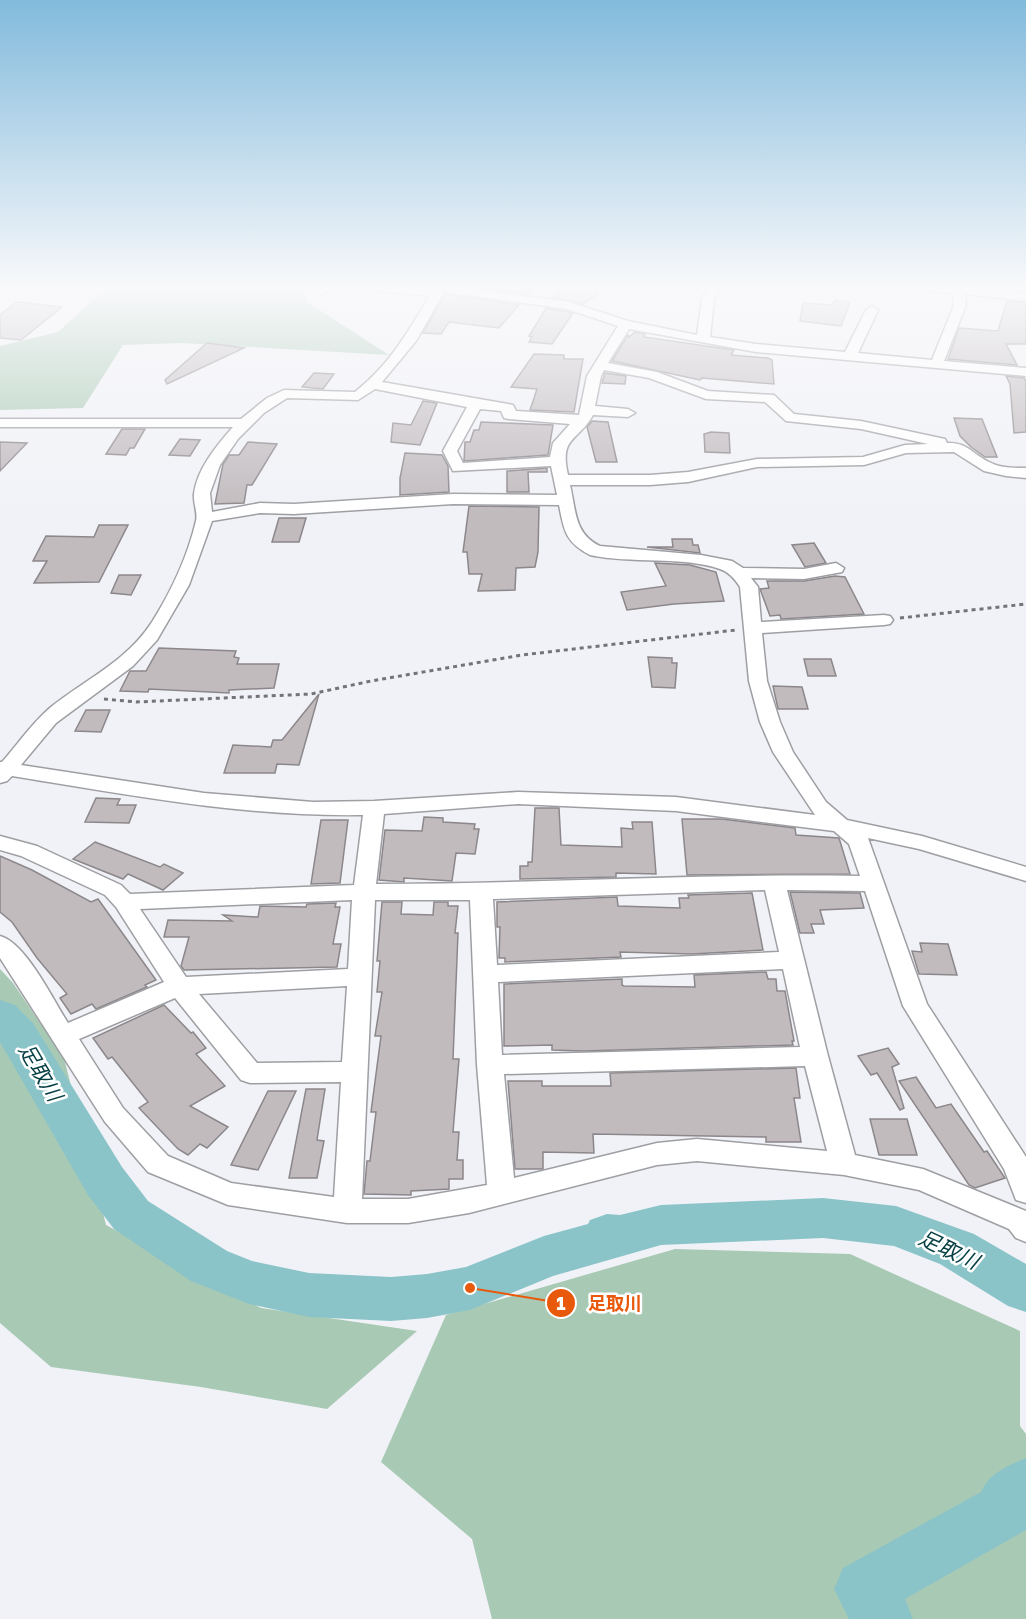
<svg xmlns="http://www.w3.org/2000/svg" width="1026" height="1619" font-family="'Golos Text','Noto Sans JP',sans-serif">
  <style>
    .green { fill: #a8c9b4 }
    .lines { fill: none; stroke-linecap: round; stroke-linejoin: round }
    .river { fill: #8ac4c9; fill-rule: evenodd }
    .building { fill: #c1bbbe; stroke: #8c878a; stroke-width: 1.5 }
    .street-casing { stroke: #9e9fa3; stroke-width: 3 }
    .path { stroke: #747477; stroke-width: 3; stroke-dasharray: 4 4; stroke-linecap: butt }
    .street { fill: #fff; fill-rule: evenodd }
    .labels { text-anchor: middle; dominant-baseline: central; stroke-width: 5; stroke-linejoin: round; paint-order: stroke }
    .near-water-label { font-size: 21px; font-style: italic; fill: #053e43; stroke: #fff }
    .leader { fill: none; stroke: #e8590c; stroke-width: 2 }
    .callout-dot { fill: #e8590c; stroke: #fff; stroke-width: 2 }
    .mark-label { font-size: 18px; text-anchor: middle; font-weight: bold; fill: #fff }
    .callout-label { font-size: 18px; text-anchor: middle; font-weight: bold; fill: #e8590c; stroke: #fff; stroke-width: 5; stroke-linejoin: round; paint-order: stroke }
  </style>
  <rect width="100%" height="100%" fill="#f1f2f7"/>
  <!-- green -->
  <g class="green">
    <polygon points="107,287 291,287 306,292 307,302 389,355 181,343 123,345 83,408 0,410 0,346 58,332"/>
    <polygon points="0,969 13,983 64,1058 106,1225 261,1308 417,1331 327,1409 201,1387 51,1367 0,1323"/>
    <polygon points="675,1249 850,1254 1020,1331 1020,1426 1026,1434 1026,1619 492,1619 472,1539 381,1462 446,1315"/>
  </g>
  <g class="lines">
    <!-- river -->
    <g class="river">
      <polygon points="0,1000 15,1005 33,1023 122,1167 148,1201 227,1251 252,1261 309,1273 391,1277 427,1274 466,1267 544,1236 588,1224 590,1220 607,1214 620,1215 661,1205 823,1198 896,1206 974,1234 1026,1264 1026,1312 1008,1306 940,1264 894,1246 823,1238 661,1245 553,1276 470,1310 427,1318 391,1321 309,1317 249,1304 191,1281 114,1229 88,1195 0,1042"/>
      <path d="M1026 1458V1530L905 1599 913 1619H849L834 1589 843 1568 981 1492C989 1473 1007 1466 1026 1458Z"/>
    </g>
  </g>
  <!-- building -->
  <g class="building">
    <polygon points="475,287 519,287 517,289 533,289 528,294"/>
    <polygon points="562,289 580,289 599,293 583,304 553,298"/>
    <polygon points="445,294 519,305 499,328 449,322 441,334 423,333"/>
    <polygon points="835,300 850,302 841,326 800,321 803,303 832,305"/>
    <polygon points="1007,301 1026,303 1026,344 1006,344 1017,365 948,359 959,328 998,331"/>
    <polygon points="17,302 62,307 21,340 0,338 0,315"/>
    <polygon points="546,308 573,313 552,344 529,342 532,337 529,336"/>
    <polygon points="635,332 645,334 644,337 734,350 731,355 768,358 772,360 774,384 702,378 700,380 612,361 628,335 629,337"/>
    <polygon points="207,343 244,348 167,384 165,380"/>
    <polygon points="534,354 564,355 564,359 583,359 574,412 530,410 537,389 511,387"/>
    <polygon points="314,373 334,374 323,389 302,387"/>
    <polygon points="605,373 626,376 625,384 602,383"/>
    <polygon points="1006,376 1024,378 1026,381 1026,432 1014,433 1010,384"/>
    <polygon points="423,401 437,403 420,445 391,442 393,423 411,425"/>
    <polygon points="954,418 982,419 997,457 985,457 971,447 960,436"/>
    <polygon points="592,421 608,422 617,462 596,462 587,427"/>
    <polygon points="481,422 553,425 548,455 464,461 465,442 470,442 474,430 479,430"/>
    <polygon points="122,429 145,429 134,448 130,448 126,455 106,454"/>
    <polygon points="711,432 729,433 730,453 705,452 704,434"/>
    <polygon points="180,439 200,440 190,456 169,455"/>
    <polygon points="0,442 27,443 0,471"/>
    <polygon points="248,442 277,444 252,485 247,485 244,503 215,504 223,464 229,455 239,455"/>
    <polygon points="405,453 442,455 448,466 449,492 400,495 400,478"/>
    <polygon points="547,468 547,472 528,472 529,492 507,492 507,471"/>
    <polygon points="469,506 539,507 538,552 535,567 516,568 515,590 478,591 482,574 469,574 467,552 463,552"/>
    <polygon points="279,518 306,518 299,542 272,542"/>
    <polygon points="99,525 128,525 99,582 34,583 47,561 33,561 46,536 94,537"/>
    <polygon points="672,539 692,539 693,545 698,545 700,553 647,547 673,547"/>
    <polygon points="814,543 826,563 805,567 792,545"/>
    <polygon points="655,563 690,565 716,572 724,601 674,604 627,610 621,592 666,586"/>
    <polygon points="119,575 141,575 131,595 111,593"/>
    <polygon points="835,576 845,577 864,614 781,619 780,615 770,616 760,589 769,588 767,581 804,581"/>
    <polygon points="159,648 236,651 234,657 239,658 237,664 279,664 274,688 229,690 229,693 149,689 148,692 120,691 130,671 146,671"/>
    <polygon points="648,657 672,658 672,663 677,663 675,688 652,687"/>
    <polygon points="804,659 831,659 836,676 808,676"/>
    <polygon points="773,686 802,687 808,709 778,709"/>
    <polygon points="319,694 299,765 277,764 275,773 224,773 233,745 271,747 273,740 282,740"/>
    <polygon points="86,710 110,710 101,732 75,731"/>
    <polygon points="96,798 120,799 117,805 136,805 129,823 85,822"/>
    <polygon points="535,808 559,808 561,845 622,847 621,828 633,829 632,822 652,822 656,874 616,873 616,877 520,879 520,866 528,866 528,862 532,862"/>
    <polygon points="424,817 443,818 443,822 475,824 474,829 479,829 475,854 456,853 452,881 404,878 404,882 379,880 385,830 422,831"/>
    <polygon points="682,819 722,819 795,828 796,835 839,838 850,874 687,875"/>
    <polygon points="321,820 348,820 340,883 311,884"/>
    <polygon points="95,842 160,867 164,864 183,873 163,890 128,874 123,879 73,859"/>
    <polygon points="0,856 32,870 91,902 98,899 156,980 145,985 147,987 96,1009 92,1004 71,1014 60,998 67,994 37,958 12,922 0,912"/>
    <polygon points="790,892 860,893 864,908 820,910 824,924 811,924 814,933 800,933"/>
    <polygon points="752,893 763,950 692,954 620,952 621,957 505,962 505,958 499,958 500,927 497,927 497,902 617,897 618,906 680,908 679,898 689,898 688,895"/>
    <polygon points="382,902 402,902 401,914 433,915 434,902 448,902 448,906 458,906 455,933 458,933 453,1059 459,1059 453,1132 459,1132 457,1160 463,1160 463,1179 449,1179 449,1189 411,1191 411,1195 364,1194 367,1161 370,1161 376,1112 371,1112 381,1036 375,1036 382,992 377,992 380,961 377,961"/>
    <polygon points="336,903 335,907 340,907 333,944 341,944 337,967 184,970 181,966 189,937 164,937 168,920 232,921 223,915 258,917 260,906 306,907 307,904"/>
    <polygon points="920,943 948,944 957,975 919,974 912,951 922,952"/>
    <polygon points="766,972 768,979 776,979 777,991 785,991 794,1041 792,1041 793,1045 584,1051 552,1050 552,1045 504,1046 504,984 622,979 622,985 624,986 695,987 694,975"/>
    <polygon points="164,1005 191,1033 193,1032 206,1048 196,1054 225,1086 190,1106 228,1127 207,1148 200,1144 188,1155 178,1149 139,1108 148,1102 112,1057 108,1059 93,1038"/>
    <polygon points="888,1048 899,1064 892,1067 904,1108 900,1110 877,1073 871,1075 858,1056"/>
    <polygon points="796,1068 800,1098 794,1098 801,1142 766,1142 766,1137 593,1134 594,1153 543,1152 543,1169 515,1169 508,1081 542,1081 542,1086 611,1086 610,1073"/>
    <polygon points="916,1077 936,1108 951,1104 984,1152 987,1151 1005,1178 975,1188 969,1185 899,1081"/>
    <polygon points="306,1089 325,1089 317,1140 324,1141 317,1178 289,1178"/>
    <polygon points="268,1091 296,1091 258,1170 231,1165"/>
    <polygon points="870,1119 907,1119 917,1155 879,1155"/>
  </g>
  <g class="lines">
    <!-- street casing -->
    <g class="street-casing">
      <g id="street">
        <polygon points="321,287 335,287 322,295 316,291"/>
        <path d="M370 287H454L569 302 628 321 697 335 702 299 708 287H720L714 299 710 337 756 344 845 352 866 310 872 306 878 310 858 353 932 360 954 305 953 293 929 291 923 287H964L1026 293V301L965 294 966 305 944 361 1026 368V376L756 352 629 329 608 363 657 372 708 391 774 395 794 414 861 421 945 439 947 443C967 442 971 453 989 462 1000 468 1013 468 1026 468V478L1006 476 984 471 954 452 906 453 864 465 757 467 688 482 650 485H570C576 510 574 534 600 546L701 555 732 561 743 568 804 569 836 563 844 568 842 572 804 579 751 578 758 587 761 622 884 615 890 616 893 620 890 624 884 625 762 633 767 681 780 722 793 752 826 802 847 820 922 836 1026 867V881L919 849 868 838 927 1004 1026 1157V1203L1016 1200 1004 1169 903 1006 865 891 787 890 828 1056 855 1155 923 1169 1026 1211V1242L1016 1238 1009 1229 919 1190 844 1175 697 1161 657 1165 469 1213 408 1223H347L228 1205 148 1172 105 1122 0 958V936C26 943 53 1000 68 1023L164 982 116 907 105 895 21 856 0 850V836L37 846 121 885 130 894 354 885 363 815C244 817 129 795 12 776L7 781 0 783V762H2C18 744 32 723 51 707 86 679 127 661 152 622 171 592 188 555 196 521 198 512 193 503 194 494 197 469 217 445 233 427H0V419H241L267 398 284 390 355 392C391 363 406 334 430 296L376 291ZM444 292 567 309 618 326 587 376 579 415 516 411 513 405 508 404 382 382 416 341ZM604 370 649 378 706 399 765 402 786 421 861 429 928 444 905 445 863 457 757 459 688 472 650 475H568C559 436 578 442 593 415L628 417 635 413 628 409 595 406 601 376ZM375 389 467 407 443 451 453 471 551 466 557 495 453 494 294 504 260 503 212 512 210 493 220 465 238 439 264 413 287 398 358 400ZM480 409 501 411 504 418 509 419 570 424 553 443 550 457 463 463 457 451ZM453 504 559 505C564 530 565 542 590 555 629 564 684 556 720 569 729 572 735 579 740 587L749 681 760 722 773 752 815 815 676 797 518 792 374 801 313 802 204 793 21 765 56 723 133 666 157 640 189 585 212 521 260 513 294 514ZM518 804 676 811 834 831 849 844 860 876C699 873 537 884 376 884L384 814ZM765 890 779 952 497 965 493 899ZM352 900 348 969 186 977 140 909ZM375 900H470L477 1065 487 1185 408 1199H362ZM783 969 800 1047 502 1055 498 982ZM347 986 342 1062 257 1063 199 994ZM175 998 241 1080 250 1083 341 1082 334 1197 231 1183 168 1156 123 1108 79 1039ZM805 1066 827 1151 697 1139 657 1143 514 1178 504 1074Z"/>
        <polygon points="546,287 561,287 555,291"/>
      </g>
    </g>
    <!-- path -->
    <g class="path">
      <polyline points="900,618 1026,604"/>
      <polyline points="104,699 136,702 311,694 371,681 522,655 736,630"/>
    </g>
    <!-- street -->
    <use href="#street" class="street"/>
  </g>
  <!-- sky -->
  <linearGradient id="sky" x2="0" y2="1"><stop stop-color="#82badc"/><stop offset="0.56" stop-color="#f9f9fb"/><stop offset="1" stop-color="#f9f9fb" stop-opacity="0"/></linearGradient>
  <rect width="1026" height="513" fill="url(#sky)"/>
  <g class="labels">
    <!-- near-water labels -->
    <g class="near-water-label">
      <text transform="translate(41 1072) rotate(59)">足取川</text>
      <text transform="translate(949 1249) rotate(25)">足取川</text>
    </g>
  </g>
  <!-- callouts -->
  <path class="leader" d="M470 1288L561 1303"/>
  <g class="callout-dot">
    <circle cx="470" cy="1288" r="6"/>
    <circle cx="561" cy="1303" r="15"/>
  </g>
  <g class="mark-label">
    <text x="561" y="1310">1</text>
  </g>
  <g class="callout-label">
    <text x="615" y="1310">足取川</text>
  </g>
</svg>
